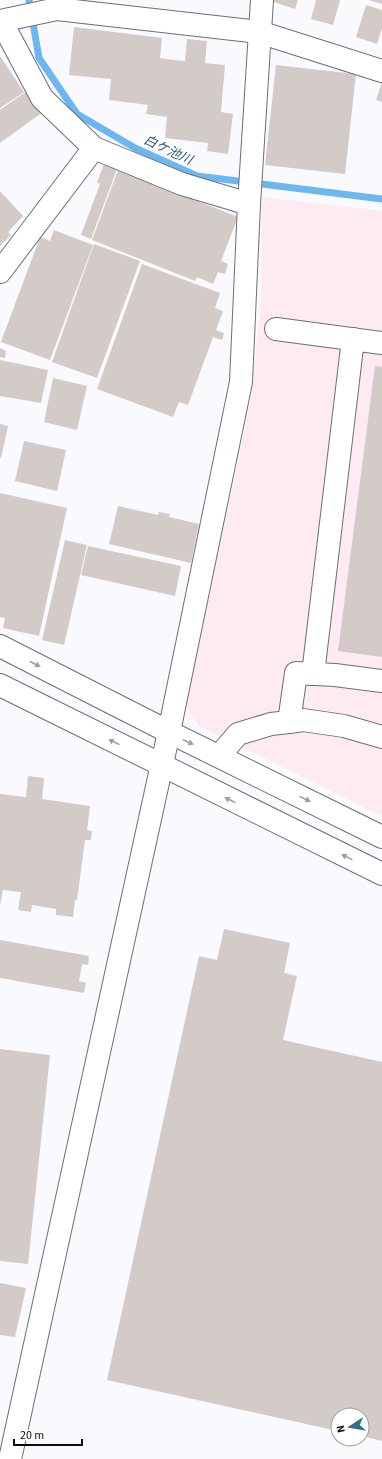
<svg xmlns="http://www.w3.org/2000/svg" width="382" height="1459" font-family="'Source Sans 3','Noto Sans JP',sans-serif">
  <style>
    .industrial { fill: #feeaf2 }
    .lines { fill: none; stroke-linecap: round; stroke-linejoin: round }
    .stream { stroke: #6db7f0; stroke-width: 7 }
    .building { fill: #d3cbc7 }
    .minor-casing { stroke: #6d6e75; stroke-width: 24 }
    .minor { stroke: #fff; stroke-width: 22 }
    .oneway { fill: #9e9e9f }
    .labels { text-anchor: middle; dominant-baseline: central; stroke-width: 3.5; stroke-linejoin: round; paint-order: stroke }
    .water-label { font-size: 13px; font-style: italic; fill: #20567c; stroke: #fff }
  </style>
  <rect width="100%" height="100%" fill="#f9f9fe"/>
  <!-- industrial -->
  <polygon class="industrial" points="262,197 382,211 382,816 199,726 186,707 252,394 261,296"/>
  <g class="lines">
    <!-- stream -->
    <polyline class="stream" points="29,0 39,58 77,114 135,148 197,176 382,199"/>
  </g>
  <!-- building -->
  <g class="building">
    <polygon points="268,0 298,0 295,9"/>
    <polygon points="316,0 340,0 333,25 311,19"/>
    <polygon points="369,0 382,0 382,4"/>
    <polygon points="366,5 382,10 382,28 377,44 356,37"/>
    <polygon points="74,27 162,38 160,58 173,60 185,61 187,39 207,41 205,63 225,65 221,112 233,114 228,154 207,151 208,143 165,138 167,117 146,114 148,105 109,100 111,79 69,75"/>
    <polygon points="0,56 24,92 0,108"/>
    <polygon points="276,65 356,74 345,174 265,165"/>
    <polygon points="382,82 382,102 376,100"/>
    <polygon points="27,91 43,112 0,143 0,110"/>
    <polygon points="104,164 117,169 91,239 81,235 100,184 97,182"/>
    <polygon points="118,170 238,217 221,261 228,264 225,274 218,272 213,284 197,277 195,281 92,240"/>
    <polygon points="0,191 23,216 8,232 11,235 0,246"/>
    <polygon points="54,230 93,245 50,360 1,342 40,237 50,241"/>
    <polygon points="94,244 140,261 97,378 52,362"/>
    <polygon points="142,264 220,293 215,308 223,311 216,330 224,333 222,340 213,337 188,405 179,402 173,417 97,389"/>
    <polygon points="0,348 6,351 5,358 0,357"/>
    <polygon points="0,360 48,370 41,403 0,396"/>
    <polygon points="375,366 382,367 382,657 338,651"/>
    <polygon points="53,378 87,386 77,430 44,422"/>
    <polygon points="0,424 8,426 1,458 0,458"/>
    <polygon points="24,441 66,450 57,491 15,481"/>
    <polygon points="0,493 67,508 39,636 3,628 5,618 0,617"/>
    <polygon points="118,506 158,515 159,512 170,514 169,517 199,524 191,563 109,544"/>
    <polygon points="65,540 87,545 64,645 42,640"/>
    <polygon points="88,546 181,566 175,596 81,575"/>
    <polygon points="28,776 44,778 42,799 90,806 87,830 92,831 91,840 85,840 77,900 75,900 73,917 56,915 56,909 32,905 31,912 18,910 21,892 3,890 0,906 0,794 26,797"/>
    <polygon points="224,929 290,943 284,973 297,976 283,1040 382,1062 382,1441 362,1436 362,1415 338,1415 338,1431 107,1380 199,956 217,960"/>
    <polygon points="0,940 89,956 88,965 82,964 79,981 86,983 84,993 0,978"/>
    <polygon points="0,1049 50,1055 28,1264 0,1261"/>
    <polygon points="0,1283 26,1288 15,1337 0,1335"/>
  </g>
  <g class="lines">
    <!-- minor casing -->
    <g class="minor-casing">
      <g id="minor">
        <polyline points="0,21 57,9 259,32 382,71"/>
        <polyline points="1,21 42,98 94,148 182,184 249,204"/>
        <polyline points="0,272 94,148"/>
        <polyline points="276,329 382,343"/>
        <polyline points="0,646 169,732 382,837"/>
        <polyline points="313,674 353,339"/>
        <polyline points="0,685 382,874"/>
        <polyline points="289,722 296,673 335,675 382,681"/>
        <polyline points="219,756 238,734 271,724 289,722 303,720 344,726 382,737"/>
        <polyline points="10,1459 169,732 241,382 249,204 262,0"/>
      </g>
    </g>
    <!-- minor -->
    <use href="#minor" class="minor"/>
  </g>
  <!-- one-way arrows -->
  <defs><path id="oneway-solid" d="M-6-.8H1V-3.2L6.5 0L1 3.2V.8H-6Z"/></defs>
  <g class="oneway">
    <use href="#oneway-solid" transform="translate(35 664) rotate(27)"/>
    <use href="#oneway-solid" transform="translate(114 742) rotate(-154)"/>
    <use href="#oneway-solid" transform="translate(188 742) rotate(26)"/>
    <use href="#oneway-solid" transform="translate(305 799) rotate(26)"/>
    <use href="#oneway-solid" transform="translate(230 800) rotate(-154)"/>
    <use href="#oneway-solid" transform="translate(347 857) rotate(-154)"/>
  </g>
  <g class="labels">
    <!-- water labels -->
    <g class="water-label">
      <text transform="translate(168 150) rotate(25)">白ケ池川</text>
    </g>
  </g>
  <!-- north arrow -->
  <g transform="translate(350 1427) rotate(258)"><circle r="19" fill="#ffffff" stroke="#9e9e9f"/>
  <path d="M0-3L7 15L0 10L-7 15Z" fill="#327286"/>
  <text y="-6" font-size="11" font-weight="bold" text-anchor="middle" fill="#0c0c0e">N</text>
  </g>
  <!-- scale -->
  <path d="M14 1439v6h68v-6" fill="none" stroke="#0c0c0e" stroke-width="2"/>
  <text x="20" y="1439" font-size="12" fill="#0c0c0e" stroke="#ffffff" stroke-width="3" paint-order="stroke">20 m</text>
</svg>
